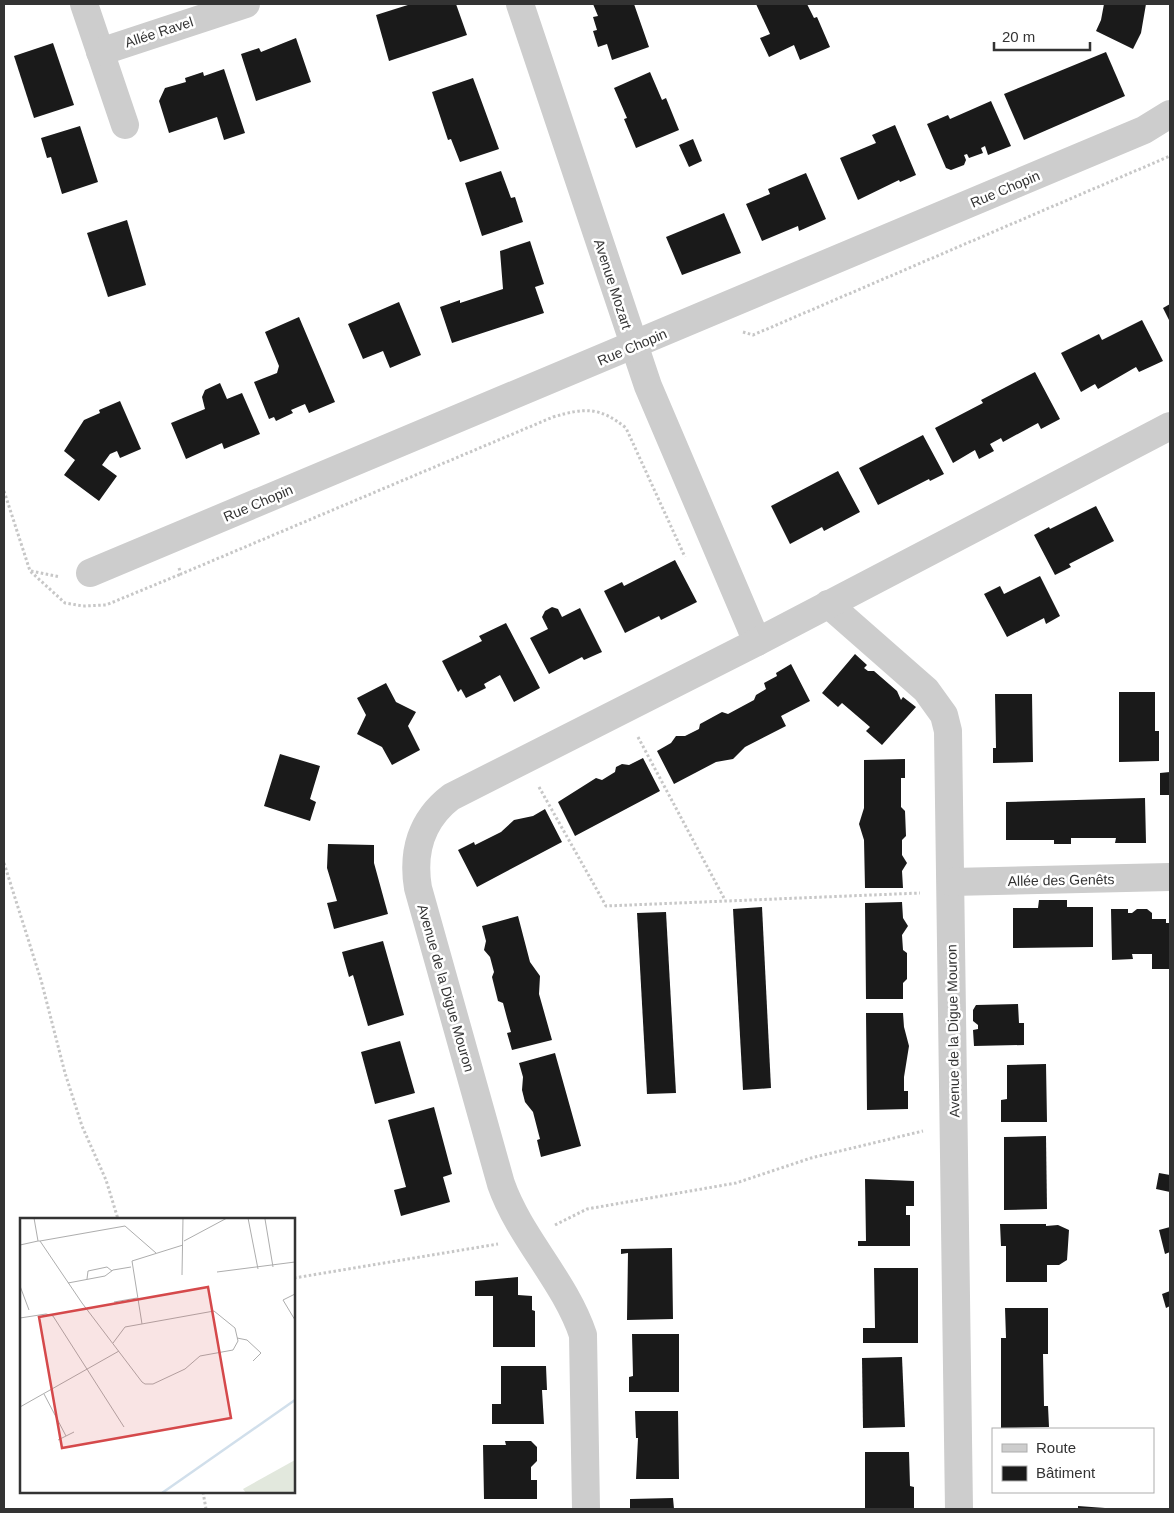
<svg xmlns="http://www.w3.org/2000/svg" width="1174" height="1513" font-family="Arial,sans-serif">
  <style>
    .building { fill: #1a1a1a }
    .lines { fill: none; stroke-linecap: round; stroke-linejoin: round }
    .path { stroke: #c7c7c7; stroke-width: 3; stroke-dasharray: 2.5 2.5; stroke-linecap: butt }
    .minor { stroke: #cdcdcd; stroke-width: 28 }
    .labels { text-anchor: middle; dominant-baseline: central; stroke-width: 5; stroke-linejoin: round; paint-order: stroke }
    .street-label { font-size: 14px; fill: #333; stroke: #fff }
    .inset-river { fill: none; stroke: #d1dfeb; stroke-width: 2.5 }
    .inset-road { fill: none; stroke: #adadad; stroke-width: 1 }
    .view { fill: #d5494b; fill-opacity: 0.15; stroke: #d5494b; stroke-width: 2.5 }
    .inset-edge { fill: none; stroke: #333; stroke-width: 2.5 }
  </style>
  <rect width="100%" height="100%" fill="#fff"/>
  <!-- building -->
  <g class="building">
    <polygon points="411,4 456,4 467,35 389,61 376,15"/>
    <polygon points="593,4 634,4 649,47 612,60 607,44 598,47 593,31 597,30 593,17 598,16"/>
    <polygon points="756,4 807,4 814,18 817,17 830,47 800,60 794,45 769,57 760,38 770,34"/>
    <polygon points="1104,4 1146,4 1141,33 1133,49 1096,31 1101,20"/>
    <polygon points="296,38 311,82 256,101 241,54 259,48 261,52"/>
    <polygon points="53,43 74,105 34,118 14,56"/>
    <polygon points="1106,52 1125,96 1024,140 1004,94"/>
    <polygon points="224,69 245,133 224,140 217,117 169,133 159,101 165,88 186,82 185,78 203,72 204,76"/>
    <polygon points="650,72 662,100 666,98 679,130 636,148 624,119 627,118 614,88"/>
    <polygon points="473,78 499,149 460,162 451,139 448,140 432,92"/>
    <polygon points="991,101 1011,146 988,155 985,146 981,148 983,153 969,158 967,154 964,155 966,160 964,165 951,170 946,168 927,124 948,115 950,119"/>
    <polygon points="895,125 916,175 900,182 899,180 858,200 840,158 876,143 872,135"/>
    <polygon points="80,126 98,182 62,194 51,157 47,158 41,138"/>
    <polygon points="693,139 702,161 689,167 679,145"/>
    <polygon points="501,171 511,198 515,197 523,222 482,236 465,183"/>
    <polygon points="806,173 826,219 799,231 798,226 762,241 746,204 770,194 768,189"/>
    <polygon points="724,213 741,253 682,275 666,237"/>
    <polygon points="127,220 146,285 108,297 87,233"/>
    <polygon points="530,241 544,284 535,287 544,313 452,343 440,307 460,300 460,303 503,289 500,251"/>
    <polygon points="399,302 421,355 390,368 383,351 363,359 348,324"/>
    <polygon points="1170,304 1170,322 1163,308"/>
    <polygon points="299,317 335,402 309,413 305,404 291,410 293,413 276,421 274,417 269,419 254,382 277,373 279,366 265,332"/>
    <polygon points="1142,320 1163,361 1139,372 1136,367 1098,389 1095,384 1081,392 1061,353 1099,334 1102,340"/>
    <polygon points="1035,372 1060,419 1041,429 1038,423 1003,442 1001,438 990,444 994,451 979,459 975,450 953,463 935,428 983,403 981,400"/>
    <polygon points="220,383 227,399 242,393 260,434 224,449 222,443 186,459 171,423 205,409 202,397 205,390"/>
    <polygon points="120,401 141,449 120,458 117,451 110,454 102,465 117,476 99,501 64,475 75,460 64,451 84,420 100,413 99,410"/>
    <polygon points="923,435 944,474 930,481 929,479 878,505 859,468"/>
    <polygon points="838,471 860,512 824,531 822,527 790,544 771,506"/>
    <polygon points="1096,506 1114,541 1069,564 1071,567 1055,575 1034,535 1049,527 1050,529"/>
    <polygon points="675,560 697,602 661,620 659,616 625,633 604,591 622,582 624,586"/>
    <polygon points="1040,576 1060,616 1046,624 1044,618 1007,637 984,594 1000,586 1004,594"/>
    <polygon points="552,607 558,609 562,617 580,608 602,652 584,660 582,657 549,674 530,638 548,629 542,617 545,611"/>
    <polygon points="506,623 540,688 514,702 500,675 484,684 486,688 466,698 461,689 458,692 442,661 482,641 479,636"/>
    <polygon points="855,654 867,665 864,668 868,671 874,671 897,691 901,700 903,697 916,707 882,745 866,731 870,727 842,703 838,707 822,693"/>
    <polygon points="791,664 810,701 781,716 786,726 745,747 733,759 716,762 674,784 657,751 671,743 676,736 685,736 699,729 700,724 722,712 728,714 754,700 756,695 766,689 764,683 777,676 776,673"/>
    <polygon points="386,683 396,702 416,712 408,726 420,750 392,765 382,747 357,734 366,715 357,698"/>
    <polygon points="1119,692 1155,692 1155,731 1159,731 1159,761 1119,762"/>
    <polygon points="995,694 1032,694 1033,762 993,763 993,748 996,748"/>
    <polygon points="280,754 320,766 310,799 316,802 310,821 264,806"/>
    <polygon points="643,758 660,791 575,836 558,802 596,778 602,780 615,772 616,767 622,764 629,765"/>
    <polygon points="905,759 905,778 901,778 901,807 905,811 906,836 902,840 902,855 907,863 902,871 903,888 865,888 864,840 859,824 864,808 864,760"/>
    <polygon points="1170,772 1170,795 1160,795 1160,773"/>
    <polygon points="1145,798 1146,843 1115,843 1116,838 1071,838 1071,844 1054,844 1054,840 1006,840 1006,802"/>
    <polygon points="545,809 562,842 477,887 458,850 474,842 475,845 501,832 514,820 533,816"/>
    <polygon points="328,844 374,845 374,863 388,914 334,929 327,903 337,901 327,868"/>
    <polygon points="1039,900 1067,900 1067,907 1093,907 1093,947 1013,948 1013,908 1038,908"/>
    <polygon points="902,902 903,918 908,926 902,935 903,950 907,953 907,979 903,983 903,999 866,999 865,903"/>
    <polygon points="762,907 771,1088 743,1090 733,909"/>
    <polygon points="1111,909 1128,909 1128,913 1132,913 1137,909 1147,909 1152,913 1152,919 1166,919 1166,923 1170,923 1170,969 1152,969 1152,954 1132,954 1133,959 1112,960"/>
    <polygon points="666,912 676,1093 647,1094 637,913"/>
    <polygon points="518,916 530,962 540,976 539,994 552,1040 512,1050 507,1033 511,1032 507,1018 503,1003 498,1001 492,977 494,972 490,957 484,950 486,941 482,926"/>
    <polygon points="383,941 404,1015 368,1026 353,975 349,977 342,952"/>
    <polygon points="1018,1004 1019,1023 1024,1023 1024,1045 974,1046 973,1030 978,1029 978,1025 973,1021 973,1010 976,1005"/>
    <polygon points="866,1013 903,1013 904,1027 909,1046 904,1077 904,1091 908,1091 908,1109 867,1110"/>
    <polygon points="400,1041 415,1093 375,1104 361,1052"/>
    <polygon points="555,1053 581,1146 541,1157 537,1140 540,1139 533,1112 525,1102 522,1090 523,1077 519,1063"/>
    <polygon points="1046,1064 1047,1122 1001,1122 1001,1100 1007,1099 1007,1065"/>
    <polygon points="434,1107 452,1174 443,1177 450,1202 401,1216 394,1190 406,1187 388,1120"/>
    <polygon points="1046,1136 1047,1209 1004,1210 1004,1137"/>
    <polygon points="1159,1173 1170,1175 1170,1192 1156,1189"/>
    <polygon points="865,1179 914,1181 914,1206 906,1206 906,1215 910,1215 910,1246 858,1246 858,1241 866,1241"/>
    <polygon points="1000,1224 1046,1224 1046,1226 1058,1225 1069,1230 1067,1260 1059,1265 1047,1265 1047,1282 1006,1282 1006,1246 1001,1246"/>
    <polygon points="1170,1227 1170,1252 1165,1254 1159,1230"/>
    <polygon points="672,1248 673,1319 627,1320 628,1253 621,1254 621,1249"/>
    <polygon points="874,1268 918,1268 918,1343 863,1343 863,1328 875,1328"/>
    <polygon points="518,1277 518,1295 532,1296 532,1310 535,1311 535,1347 493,1347 493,1296 475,1296 475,1281"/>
    <polygon points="1170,1291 1170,1306 1166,1308 1162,1294"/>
    <polygon points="1005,1308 1048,1308 1048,1354 1043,1354 1044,1406 1048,1406 1049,1427 1001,1428 1001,1338 1006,1338"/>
    <polygon points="632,1334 679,1334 679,1392 629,1392 629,1377 633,1376"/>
    <polygon points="902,1357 905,1427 863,1428 862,1358"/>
    <polygon points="501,1366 546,1366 547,1390 542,1390 544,1424 492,1424 492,1404 501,1404"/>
    <polygon points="635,1411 678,1411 679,1479 636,1479 638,1438 636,1438"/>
    <polygon points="505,1441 531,1441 537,1447 537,1461 531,1467 531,1480 537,1480 537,1499 484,1499 483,1445 506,1445"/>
    <polygon points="865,1452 909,1452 910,1486 914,1487 914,1509 865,1509"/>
    <polygon points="673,1498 674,1509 630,1509 630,1499"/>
    <polygon points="1078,1506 1105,1508 1105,1509 1078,1509"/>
  </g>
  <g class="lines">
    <!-- path -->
    <g class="path">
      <polyline points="743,332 753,335 1170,156"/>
      <polyline points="4,491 30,571 65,603 83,606 106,605 181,574"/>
      <path d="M179 568 181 574 553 417C584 408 599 406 626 428L685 557"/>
      <polyline points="31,571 60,577"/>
      <polyline points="638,737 725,900"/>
      <polyline points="539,787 606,906 920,893"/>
      <polyline points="4,863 41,980 65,1073 82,1126 106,1180 118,1219"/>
      <polyline points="555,1225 587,1209 736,1183 811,1158 923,1131"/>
      <polyline points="294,1278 498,1244"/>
      <polyline points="203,1492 206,1509"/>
    </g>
    <!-- minor -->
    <g class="minor">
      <polyline points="84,4 125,125"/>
      <polyline points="520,4 648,386 757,642"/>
      <polyline points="100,52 246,4"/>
      <polyline points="90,573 1144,130 1170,114"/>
      <polyline points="828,604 926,690 944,715 948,731 959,1509"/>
      <polyline points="951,882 1170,877"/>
      <path d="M586 1509 583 1335C565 1281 520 1238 501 1184L418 888C412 852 421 820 451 797L757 642 1170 426"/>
    </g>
  </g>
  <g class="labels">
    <!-- street labels -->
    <g class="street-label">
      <text transform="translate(159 32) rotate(-18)">Allée Ravel</text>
      <text transform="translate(1005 189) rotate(-23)">Rue Chopin</text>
      <text transform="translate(613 284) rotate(72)">Avenue Mozart</text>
      <text transform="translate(632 347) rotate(-23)">Rue Chopin</text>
      <text transform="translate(258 503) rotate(-23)">Rue Chopin</text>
      <text transform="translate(1061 880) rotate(-1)">Allée des Genêts</text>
      <text transform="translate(446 988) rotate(74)">Avenue de la Digue Mouron</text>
      <text transform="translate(953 1031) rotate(-91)">Avenue de la Digue Mouron</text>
    </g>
  </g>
  <!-- overview -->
  <g transform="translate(20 1218)">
    <rect width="275" height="275" fill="#fff"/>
    <path d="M275 242V275H226L223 271Z" fill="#e2e8dd"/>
    <path class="inset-river" d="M142 275 275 182"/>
    <path class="inset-road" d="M14 0 18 23H20L62 85 122 164 125 166H133L165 151 180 138 213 132 218 123 215 110 194 93 105 109 93 125M228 0 238 51M245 1 253 49M20 23 105 8 136 35M164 23 207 0M0 27 18 23M197 54 275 44M162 57 163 0M67 61 68 53 87 49 92 53M48 65 85 58 93 52 111 49M0 68 9 92M275 76 263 82 275 102M94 84 117 80M0 100 26 96 33 98 104 209M122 106 112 43 163 27M217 120 227 122 241 135 233 143M24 176 46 218M0 189 99 133M38 222 54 214"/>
    <path class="view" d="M188 69 211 200 42 230 19 99Z"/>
    <rect width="275" height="275" class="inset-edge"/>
  </g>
  <!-- border -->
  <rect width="1174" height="1513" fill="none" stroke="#333333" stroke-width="10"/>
  <!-- legend -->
  <rect x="992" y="1428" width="162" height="65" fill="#ffffff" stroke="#adadad"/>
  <rect x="1002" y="1444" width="25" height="8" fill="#cdcdcd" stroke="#adadad"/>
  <text x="1036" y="1453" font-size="15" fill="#333333">Route</text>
  <rect x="1002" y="1466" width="25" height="15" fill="#1a1a1a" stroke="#adadad"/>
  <text x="1036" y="1478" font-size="15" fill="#333333">Bâtiment</text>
  <!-- scale -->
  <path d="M994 42v8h96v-8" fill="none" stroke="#333333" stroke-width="2.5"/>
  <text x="1002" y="42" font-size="15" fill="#333333" stroke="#ffffff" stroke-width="4" paint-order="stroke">20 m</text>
</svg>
